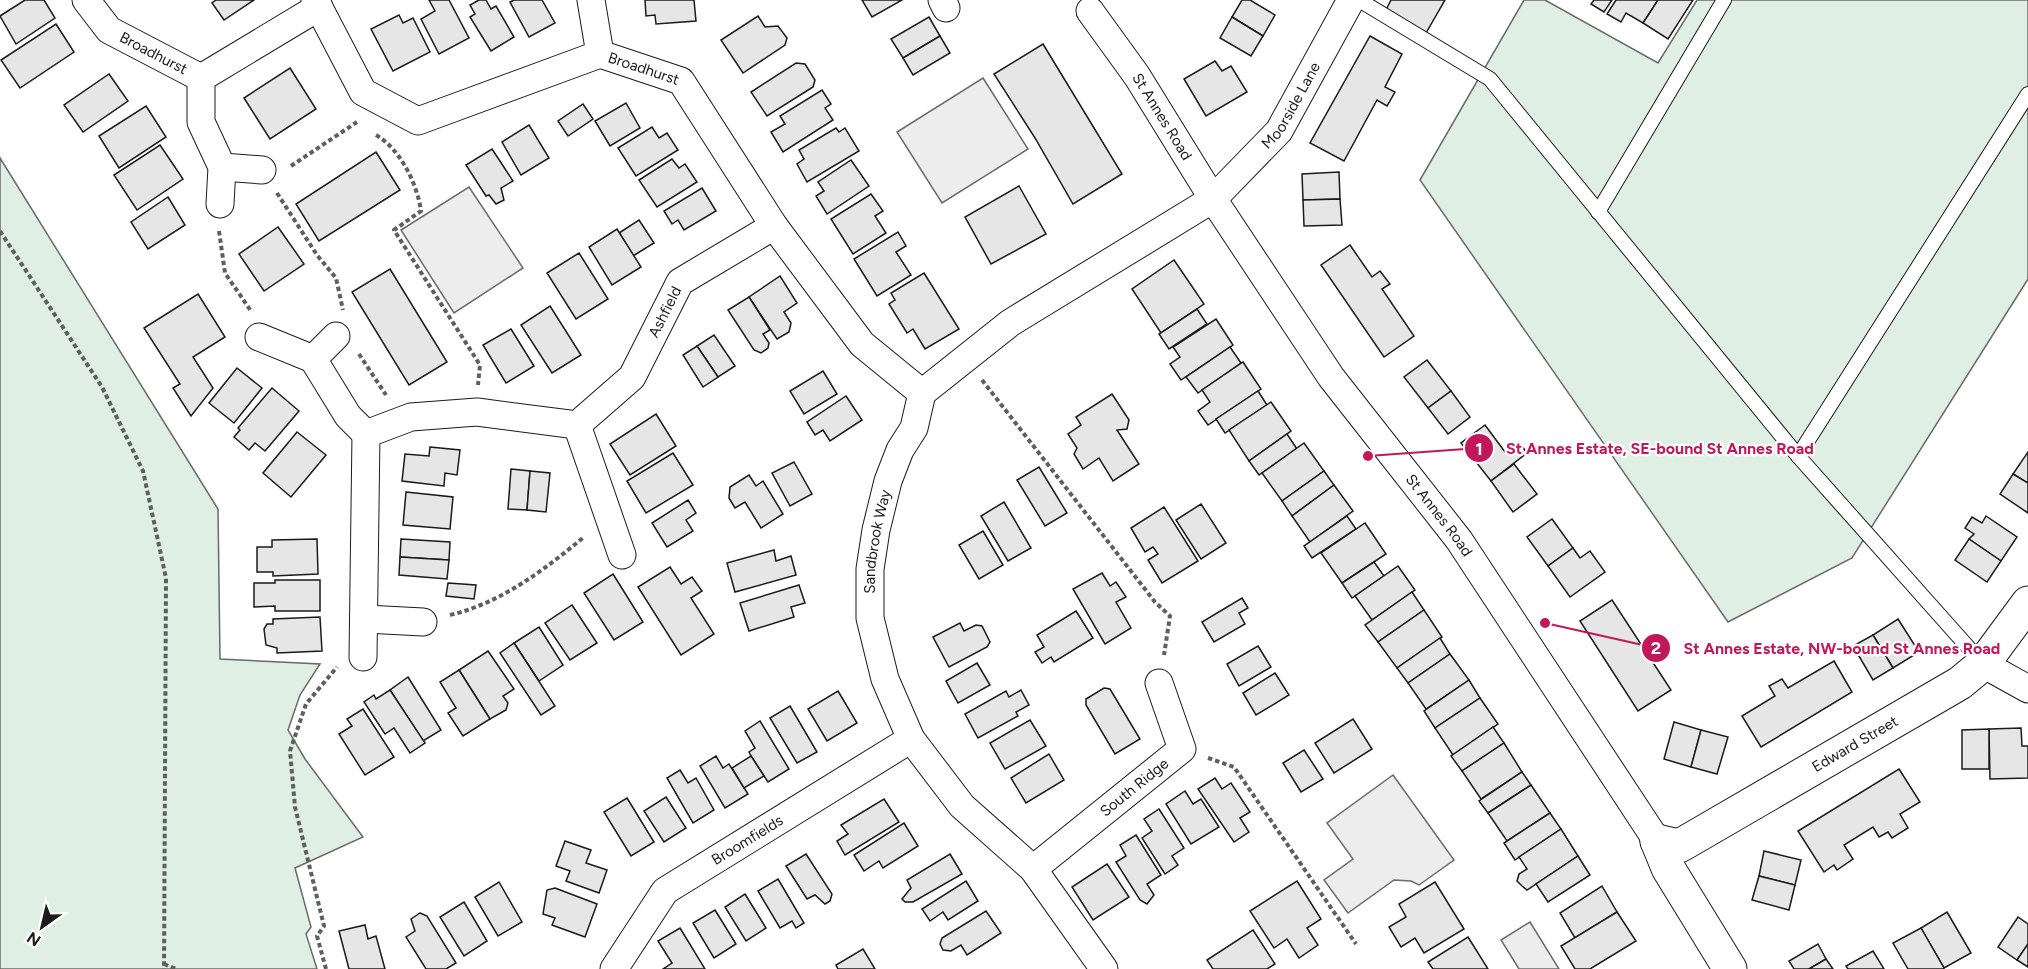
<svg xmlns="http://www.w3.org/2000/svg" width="2028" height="969" font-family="Figtree,sans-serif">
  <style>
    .green { fill: #e0efe3; stroke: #6a6a6a; stroke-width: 1.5 }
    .parking { fill: #ededed; stroke: #6a6a6a; stroke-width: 1.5 }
    .building { fill: #e6e6e6; stroke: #1a1a1a; stroke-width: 1.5 }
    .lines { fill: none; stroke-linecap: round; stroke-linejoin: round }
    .service-casing { stroke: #1a1a1a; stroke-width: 16 }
    .minor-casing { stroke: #1a1a1a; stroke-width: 29 }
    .tertiary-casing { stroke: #1a1a1a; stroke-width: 35 }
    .path { stroke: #5f5f5f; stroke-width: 4; stroke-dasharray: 4.5 3; stroke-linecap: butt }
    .service { stroke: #fff; stroke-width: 14 }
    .minor { stroke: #fff; stroke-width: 27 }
    .tertiary { stroke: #fff; stroke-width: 33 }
    .labels { text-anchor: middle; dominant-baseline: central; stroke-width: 4.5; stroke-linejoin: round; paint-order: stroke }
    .street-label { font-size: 15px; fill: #1a1a1a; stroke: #fff }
    .leader { fill: none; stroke: #c2185b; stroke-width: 2 }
    .callout-dot { fill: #c2185b; stroke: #fff; stroke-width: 2 }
    .mark-label { font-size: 18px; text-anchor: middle; font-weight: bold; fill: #fff }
    .callout-label { font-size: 16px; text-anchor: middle; font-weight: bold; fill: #c2185b; stroke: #fff; stroke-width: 4.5; stroke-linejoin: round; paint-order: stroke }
  </style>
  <rect width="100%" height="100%" fill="#fff"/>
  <!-- green -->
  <g class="green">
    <polygon points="1524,0 1545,0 1658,63 1697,0 2028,0 2028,279 1852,558 1728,622 1420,180"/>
    <polygon points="0,158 218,509 220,659 320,664 300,695 288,730 305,759 363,837 295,868 311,927 306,934 317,969 0,969"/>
  </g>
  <!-- parking -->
  <g class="parking">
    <polygon points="983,78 1028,149 942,203 897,132"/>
    <polygon points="469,187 523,268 454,313 401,230"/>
    <polygon points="1393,775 1454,860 1419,885 1411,881 1394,880 1348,913 1324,880 1353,859 1327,823"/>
    <polygon points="1530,922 1559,969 1519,969 1501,940"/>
  </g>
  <!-- building -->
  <g class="building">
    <polygon points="25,0 44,0 55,18 16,44 0,16"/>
    <polygon points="216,0 254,0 224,20 212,3"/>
    <polygon points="429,0 449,0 469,38 439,54 421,19 435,11"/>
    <polygon points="479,0 486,0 491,9 496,6 514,37 491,51 470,17 475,14 470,5"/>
    <polygon points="514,0 542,0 555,23 529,37 510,2"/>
    <polygon points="645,0 694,0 696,21 656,24 655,15 646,16"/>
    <polygon points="862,0 902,0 872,17"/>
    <polygon points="1242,0 1250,0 1275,15 1263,36 1232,17"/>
    <polygon points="1391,0 1445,0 1426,33 1386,10"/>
    <polygon points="1594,0 1612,0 1604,12 1591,4"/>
    <polygon points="1616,0 1658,0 1643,23 1626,13 1621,22 1607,14"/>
    <polygon points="1658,0 1693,0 1668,39 1643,23"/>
    <polygon points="399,15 403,23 413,18 430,52 393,71 371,29"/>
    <polygon points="758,16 765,27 778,26 787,38 785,45 743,73 721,40"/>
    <polygon points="929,17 940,36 903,58 891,39"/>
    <polygon points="1232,17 1263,36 1251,56 1220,38"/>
    <polygon points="56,24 74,52 20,88 1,60"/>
    <polygon points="940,36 950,53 913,75 903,58"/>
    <polygon points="1370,36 1402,54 1385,87 1395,92 1387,106 1377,100 1344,161 1310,143"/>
    <polygon points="1043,44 1122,174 1073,204 1035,138 994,74"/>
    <polygon points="1215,61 1222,71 1231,66 1247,92 1206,116 1184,79"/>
    <polygon points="796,63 805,64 815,80 813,87 767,116 751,92"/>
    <polygon points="290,68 316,109 270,139 244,98"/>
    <polygon points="109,74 128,101 83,132 64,105"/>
    <polygon points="822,90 831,104 825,108 833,120 783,152 771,132 785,124 780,116"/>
    <polygon points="626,103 640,128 610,146 595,121"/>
    <polygon points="583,104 593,119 568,136 558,121"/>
    <polygon points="146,106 166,137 119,168 99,136"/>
    <polygon points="529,125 549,158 521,175 502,142"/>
    <polygon points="652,127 659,138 667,133 678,150 636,176 618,148"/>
    <polygon points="836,128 839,132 845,128 859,151 807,182 797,164 804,159 799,150"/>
    <polygon points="160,145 183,179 137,210 114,175"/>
    <polygon points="492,149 513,181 501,188 504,200 496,204 489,195 486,196 466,165"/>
    <polygon points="376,152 400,190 319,241 296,204"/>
    <polygon points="672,159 679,168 685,164 697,182 657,207 639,180"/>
    <polygon points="851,160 869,186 827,214 816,196 824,191 818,182"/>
    <polygon points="1339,172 1340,199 1303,200 1302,174"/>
    <polygon points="1019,186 1046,234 991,264 965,217"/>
    <polygon points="702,188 716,211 684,230 678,220 672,224 664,211"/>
    <polygon points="871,194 883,211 875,216 886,233 853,254 831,219"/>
    <polygon points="168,197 185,225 148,249 131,222"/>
    <polygon points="1340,199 1342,225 1304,226 1303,200"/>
    <polygon points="639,220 654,243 633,256 619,233"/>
    <polygon points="278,227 304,264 264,291 239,254"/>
    <polygon points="617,229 641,267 612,285 589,247"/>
    <polygon points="898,232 906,246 896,252 911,275 877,296 854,259"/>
    <polygon points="1350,245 1372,277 1380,271 1390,284 1382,289 1414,336 1384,357 1321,265"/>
    <polygon points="579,253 608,299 576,319 547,273"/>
    <polygon points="1174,260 1204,304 1161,333 1132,289"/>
    <polygon points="390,269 447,362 409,385 352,292"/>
    <polygon points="924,273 959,329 925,349 913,329 907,333 889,304 895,300 891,293"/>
    <polygon points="780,276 797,303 784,312 791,323 789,332 777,339 749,297"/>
    <polygon points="198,294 225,337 193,357 213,388 191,416 173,388 180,384 144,328"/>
    <polygon points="749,297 770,330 763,334 769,343 768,348 761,353 754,350 728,310"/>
    <polygon points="550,306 581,355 552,373 521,325"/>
    <polygon points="1197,309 1207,324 1169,349 1159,334"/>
    <polygon points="1216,319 1233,345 1181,380 1170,364 1180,357 1173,347"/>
    <polygon points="511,329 534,366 506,383 483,345"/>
    <polygon points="714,335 735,366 718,377 697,346"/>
    <polygon points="697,346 718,377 703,387 683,355"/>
    <polygon points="1230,347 1241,363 1198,393 1186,377"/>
    <polygon points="1427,360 1451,391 1428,408 1404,377"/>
    <polygon points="1243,362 1261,389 1208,425 1198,411 1210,402 1202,390"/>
    <polygon points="237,368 262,388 234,423 209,403"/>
    <polygon points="823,371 837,394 804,414 790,391"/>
    <polygon points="272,388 299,411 265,451 255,443 249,450 234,437 240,430 238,428"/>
    <polygon points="1258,391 1267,405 1225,433 1216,419"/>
    <polygon points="1451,391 1470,417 1448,434 1428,408"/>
    <polygon points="1112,394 1129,420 1127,429 1117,430 1139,464 1113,481 1099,458 1083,469 1074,454 1077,448 1068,434 1081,425 1076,417"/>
    <polygon points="846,396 862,420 830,441 823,430 815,435 807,422"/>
    <polygon points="1271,402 1291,431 1249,461 1229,430"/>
    <polygon points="656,414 676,446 630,475 610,444"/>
    <polygon points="1485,425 1505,452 1519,442 1527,453 1491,481 1461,443"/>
    <polygon points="297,432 326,455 291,497 263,473"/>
    <polygon points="1287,434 1297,449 1259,475 1249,461"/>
    <polygon points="1304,443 1324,471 1282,501 1262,473"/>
    <polygon points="430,447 460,450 457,475 445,473 444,486 402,481 405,454 429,456"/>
    <polygon points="2028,452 2028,483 2013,474"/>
    <polygon points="673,453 693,485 646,513 627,481"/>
    <polygon points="794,462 812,494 790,506 772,473"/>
    <polygon points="1514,464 1537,494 1513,512 1491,481"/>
    <polygon points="1039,467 1067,513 1045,526 1017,480"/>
    <polygon points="511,469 530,471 527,510 508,509"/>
    <polygon points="530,471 550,473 546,512 527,510"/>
    <polygon points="1324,471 1334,485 1292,516 1282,501"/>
    <polygon points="2013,474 2028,483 2028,513 2000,494"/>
    <polygon points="749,475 756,486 763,481 783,514 761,528 745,502 735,508 729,498 730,487"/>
    <polygon points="1334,485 1353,511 1310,542 1292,516"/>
    <polygon points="406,492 453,497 450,529 403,525"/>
    <polygon points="688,500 696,513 686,520 693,531 667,547 652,523"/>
    <polygon points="1004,502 1031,548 1008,561 981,516"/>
    <polygon points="1201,504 1226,543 1201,559 1176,520"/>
    <polygon points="1164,507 1198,561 1162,583 1148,560 1158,554 1153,547 1145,552 1131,528"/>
    <polygon points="1347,516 1356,529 1312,558 1304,546"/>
    <polygon points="1986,516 2017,537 2001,561 1969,539 1974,534 1965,528 1972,517 1982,523"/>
    <polygon points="1552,519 1573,548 1548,566 1527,537"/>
    <polygon points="1365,523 1386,554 1342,583 1321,553"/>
    <polygon points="983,531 1003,565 979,579 959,545"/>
    <polygon points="317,539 318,574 273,576 273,572 257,572 257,547 272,547 272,540"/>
    <polygon points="401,539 450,542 449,560 400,557"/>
    <polygon points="1969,539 2001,561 1987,582 1955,560"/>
    <polygon points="1573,548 1580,558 1590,551 1605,572 1570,597 1548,566"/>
    <polygon points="774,550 776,561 791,556 796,575 735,592 727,563"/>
    <polygon points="400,557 449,560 447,579 399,575"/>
    <polygon points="1374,562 1384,576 1352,598 1342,583"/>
    <polygon points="1398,566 1415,590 1372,620 1355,596"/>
    <polygon points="670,567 681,584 692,577 702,591 691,598 714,634 681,655 638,587"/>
    <polygon points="1102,573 1110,586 1116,582 1126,597 1116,602 1131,628 1105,644 1073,589"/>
    <polygon points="613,574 643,622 614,640 584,593"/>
    <polygon points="275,580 320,580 320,611 275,611 275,606 254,607 254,583 275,583"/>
    <polygon points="448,583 476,585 474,599 446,596"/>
    <polygon points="799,585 805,603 791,607 794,617 749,631 740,603"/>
    <polygon points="1412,592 1424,610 1378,642 1365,625"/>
    <polygon points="1242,598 1248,608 1239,613 1245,624 1214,642 1202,622"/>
    <polygon points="1612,600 1671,690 1638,711 1580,621"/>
    <polygon points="572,605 597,643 570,660 545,623"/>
    <polygon points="1424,610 1442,637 1397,668 1378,642"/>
    <polygon points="1076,611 1093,638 1054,662 1051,657 1042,663 1035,652 1044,647 1037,635"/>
    <polygon points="320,617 322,651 277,653 277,648 266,645 264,629 267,624 273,624 273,619"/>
    <polygon points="1898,619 1919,652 1893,668 1873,635"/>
    <polygon points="960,623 964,631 976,625 982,626 990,642 987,647 949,667 933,637"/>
    <polygon points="539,627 563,665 539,681 514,643"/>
    <polygon points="1873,635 1893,668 1873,680 1853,646"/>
    <polygon points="1440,638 1450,654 1408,683 1397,668"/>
    <polygon points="514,643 555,706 541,715 500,653"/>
    <polygon points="1258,646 1271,667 1239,686 1227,664"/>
    <polygon points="488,651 514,689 503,696 508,703 506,710 490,719 459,670"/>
    <polygon points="1450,654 1469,680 1426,709 1408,683"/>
    <polygon points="1834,661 1852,692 1761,747 1742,716 1775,696 1769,686 1782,679 1788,688"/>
    <polygon points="977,663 990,685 958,703 946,681"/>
    <polygon points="459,670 490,719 463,736 448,713 456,708 440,682"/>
    <polygon points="1275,673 1289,695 1256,715 1243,693"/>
    <polygon points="408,677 441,730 423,741 390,690"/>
    <polygon points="1469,680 1480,698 1435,728 1424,711"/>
    <polygon points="1104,688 1110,689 1140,739 1115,754 1086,705 1086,699"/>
    <polygon points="390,690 425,743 410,753 394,728 385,734 364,702 374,695 376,699"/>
    <polygon points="1021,690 1029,705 1016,712 1018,716 978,738 965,714 1006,691 1009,697"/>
    <polygon points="838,691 857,723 827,741 808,709"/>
    <polygon points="1480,698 1498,724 1453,755 1435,728"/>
    <polygon points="790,706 817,752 797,763 770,718"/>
    <polygon points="363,709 394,757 365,775 339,734 352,726 347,719"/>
    <polygon points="1353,719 1372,749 1334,773 1315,743"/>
    <polygon points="1030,720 1046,746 1005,769 990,743"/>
    <polygon points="760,721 789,769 768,782 751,756 749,752 755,748 745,731"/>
    <polygon points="1674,722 1701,730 1691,767 1664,759"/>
    <polygon points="1493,727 1504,743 1462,771 1451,756"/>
    <polygon points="2021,728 2022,746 2028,746 2028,778 1990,779 1989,729"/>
    <polygon points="1989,729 1989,769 1962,769 1962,730"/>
    <polygon points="1701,730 1728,737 1717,774 1691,767"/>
    <polygon points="1504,743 1522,772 1481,799 1462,771"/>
    <polygon points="1304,750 1323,779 1301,792 1283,763"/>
    <polygon points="1049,754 1064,780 1026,803 1011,778"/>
    <polygon points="716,756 723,768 729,764 748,794 725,808 700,766"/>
    <polygon points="751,756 764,776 744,788 732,768"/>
    <polygon points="1899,769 1920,802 1900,814 1908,828 1892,838 1888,832 1879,837 1873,827 1844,845 1853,859 1837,870 1834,865 1824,872 1798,831"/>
    <polygon points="680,770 688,783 696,778 714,810 693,823 667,778"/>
    <polygon points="1522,772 1531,785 1488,813 1479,801"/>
    <polygon points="1215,778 1222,789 1231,783 1250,812 1240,818 1249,832 1234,842 1198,789"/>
    <polygon points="1531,785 1550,813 1507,841 1488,813"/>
    <polygon points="1185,791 1193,804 1201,799 1219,827 1191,844 1166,804"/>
    <polygon points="666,797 686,828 664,842 644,811"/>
    <polygon points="627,798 654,842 631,856 604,812"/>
    <polygon points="884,799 899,822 845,855 837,841 848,834 841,825"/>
    <polygon points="1159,809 1184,848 1172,856 1178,865 1165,874 1142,838 1152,831 1144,819"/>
    <polygon points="1550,813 1561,829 1515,860 1504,843"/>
    <polygon points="904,823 918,846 883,868 879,861 864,871 854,855"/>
    <polygon points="1561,829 1578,856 1527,890 1522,886 1517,881 1519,874 1527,869 1519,857"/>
    <polygon points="1136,835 1161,875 1147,884 1154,895 1147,904 1140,900 1116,862 1126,856 1120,845"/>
    <polygon points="565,841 591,850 586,863 607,870 599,893 566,881 570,871 556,866"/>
    <polygon points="1764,851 1801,860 1795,885 1759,876"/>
    <polygon points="806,854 832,894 830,901 825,904 815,895 807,899 786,866"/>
    <polygon points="950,854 962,874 913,902 905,902 902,899 911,888 907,880"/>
    <polygon points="1578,856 1590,875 1548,902 1536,884"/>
    <polygon points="1107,864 1129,897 1093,920 1072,887"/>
    <polygon points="1759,876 1795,885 1789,910 1752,900"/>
    <polygon points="778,879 804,923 796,928 792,921 780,928 758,891"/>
    <polygon points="966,881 978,901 948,920 943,912 930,921 922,909"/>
    <polygon points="1297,881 1321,919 1307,928 1318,945 1299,958 1287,939 1274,948 1250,911"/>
    <polygon points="499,882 522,922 498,936 475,897"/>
    <polygon points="1435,882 1464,929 1424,953 1415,938 1401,947 1389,927 1406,917 1399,904"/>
    <polygon points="1602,886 1617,912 1575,938 1560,913"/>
    <polygon points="555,888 597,904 585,937 552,925 555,918 543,914 547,890"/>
    <polygon points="745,894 766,928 746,941 725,907"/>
    <polygon points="464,902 487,941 464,956 440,917"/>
    <polygon points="715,910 736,944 714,958 693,923"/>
    <polygon points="986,911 1001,933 967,955 961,945 951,951 943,950 940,944 942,938"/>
    <polygon points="1617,912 1636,941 1590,969 1575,969 1561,946"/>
    <polygon points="1947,912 1971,953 1944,968 1921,928"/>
    <polygon points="420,913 427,916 456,963 446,969 426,969 406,937 415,931 411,919"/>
    <polygon points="2018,917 2028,924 2028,944 2017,960 1998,947"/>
    <polygon points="365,925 368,939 376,936 385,969 349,969 339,931"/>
    <polygon points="680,928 705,969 663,969 672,963 658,941"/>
    <polygon points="1921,928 1944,968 1943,969 1908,969 1893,943"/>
    <polygon points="1253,930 1275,964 1267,969 1213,969 1207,960"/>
    <polygon points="1468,937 1488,969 1433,969 1428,962"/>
    <polygon points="1818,944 1826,959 1809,969 1794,969 1789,961"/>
    <polygon points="2028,944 2028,967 2017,960"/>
    <polygon points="863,949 875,969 838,969 836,965"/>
    <polygon points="1873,951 1884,969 1848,969 1846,966"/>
    <polygon points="1826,959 1833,969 1809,969"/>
  </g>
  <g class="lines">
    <!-- service casing -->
    <g class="service-casing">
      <g id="service">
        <polyline points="1359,0 1490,79 1798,456 1983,664"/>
        <polyline points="1598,212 1724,0"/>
        <polyline points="1798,456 2028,94"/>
      </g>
    </g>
    <!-- minor casing -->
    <g class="minor-casing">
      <g id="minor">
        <path id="s1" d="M86 0 109 30 201 78V122L222 167 220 204"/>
        <path id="s2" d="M315 0 363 92 418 121 600 54 681 81 774 226 862 344 922 393"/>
        <polyline points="591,0 600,54"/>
        <polyline points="942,0 946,8"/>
        <path id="s3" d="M1090 11 1137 76 1213 199 1331 377 1459 540 1657 841"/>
        <polyline points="201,78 319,7"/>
        <polyline points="222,167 262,170"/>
        <polyline points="259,337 313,359 348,416 366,434"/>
        <polyline points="313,359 336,336"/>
        <polyline points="577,425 622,555"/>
        <polyline points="365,619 423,622"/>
        <path id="s4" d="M363 657 366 434 411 417 477 412 577 425 632 377 680 282 774 226"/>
        <polyline points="1983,664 2028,689"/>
        <path id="s5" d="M1033 869 1182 749 1159 683"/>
        <path id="s6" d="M614 969 665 891 911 739"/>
        <path id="s7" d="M1104 969 1033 869 962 806 911 739 885 679 870 618V569L876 530 888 481 900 450 914 428 922 393 1010 323 1213 199 1279 131 1351 0"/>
      </g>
    </g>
    <!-- tertiary casing -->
    <g class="tertiary-casing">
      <g id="tertiary">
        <path id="s8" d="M1657 841 1679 846 1688 841 1960 683 1983 664 2028 603"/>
        <polyline points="1657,841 1668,868 1730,969"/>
      </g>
    </g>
    <!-- path -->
    <g class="path">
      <path d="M376 135C400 149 417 183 421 211L394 230 480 365 478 385"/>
      <polyline points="291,166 357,122"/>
      <polyline points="277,193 317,255 336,278 343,310"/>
      <polyline points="0,231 102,387 143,471 166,578 164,969"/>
      <polyline points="219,231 225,273 251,311"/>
      <polyline points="359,354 386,395"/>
      <polyline points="982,380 1155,602 1170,616 1164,655"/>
      <path d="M450 615C501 603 544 570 584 537"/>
      <polyline points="1208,758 1234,767 1356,944"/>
      <polyline points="164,964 176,969"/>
      <polyline points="326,969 317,936 324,926 295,807 290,751 306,704 337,667"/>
    </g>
    <!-- service -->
    <use href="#service" class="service"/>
    <!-- minor -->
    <use href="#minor" class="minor"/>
    <!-- tertiary -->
    <use href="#tertiary" class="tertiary"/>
  </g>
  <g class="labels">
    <!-- street labels -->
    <g class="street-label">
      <text stroke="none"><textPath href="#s1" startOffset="88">Broadhurst</textPath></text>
      <text stroke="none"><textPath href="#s2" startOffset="406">Broadhurst</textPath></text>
      <text stroke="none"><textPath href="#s7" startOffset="1137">Moorside Lane</textPath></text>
      <text stroke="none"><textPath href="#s3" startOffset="128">St Annes Road</textPath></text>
      <text stroke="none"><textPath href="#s4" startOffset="584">Ashfield</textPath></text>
      <text stroke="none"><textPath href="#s3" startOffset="614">St Annes Road</textPath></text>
      <text stroke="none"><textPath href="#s7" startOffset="507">Sandbrook Way</textPath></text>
      <text stroke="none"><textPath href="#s8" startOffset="226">Edward Street</textPath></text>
      <text stroke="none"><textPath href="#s5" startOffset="130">South Ridge</textPath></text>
      <text stroke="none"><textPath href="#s6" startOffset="190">Broomfields</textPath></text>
    </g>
  </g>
  <!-- callouts -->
  <path class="leader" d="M1368 456L1479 448M1545 623L1656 648"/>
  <g class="callout-dot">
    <circle cx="1368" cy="456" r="6"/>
    <circle cx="1545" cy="623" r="6"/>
    <circle cx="1479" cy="448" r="15"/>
    <circle cx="1656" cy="648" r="15"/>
  </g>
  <g class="mark-label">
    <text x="1479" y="455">1</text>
    <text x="1656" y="654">2</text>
  </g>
  <g class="callout-label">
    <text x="1660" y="454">St Annes Estate, SE-bound St Annes Road</text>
    <text x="1842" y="654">St Annes Estate, NW-bound St Annes Road</text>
  </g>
  <!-- north arrow -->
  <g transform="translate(42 927) rotate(214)" stroke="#ffffff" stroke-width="4.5" paint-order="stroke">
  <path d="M0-4.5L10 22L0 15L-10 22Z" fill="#1a1a1a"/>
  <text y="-9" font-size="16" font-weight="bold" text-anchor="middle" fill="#1a1a1a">N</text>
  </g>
</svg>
